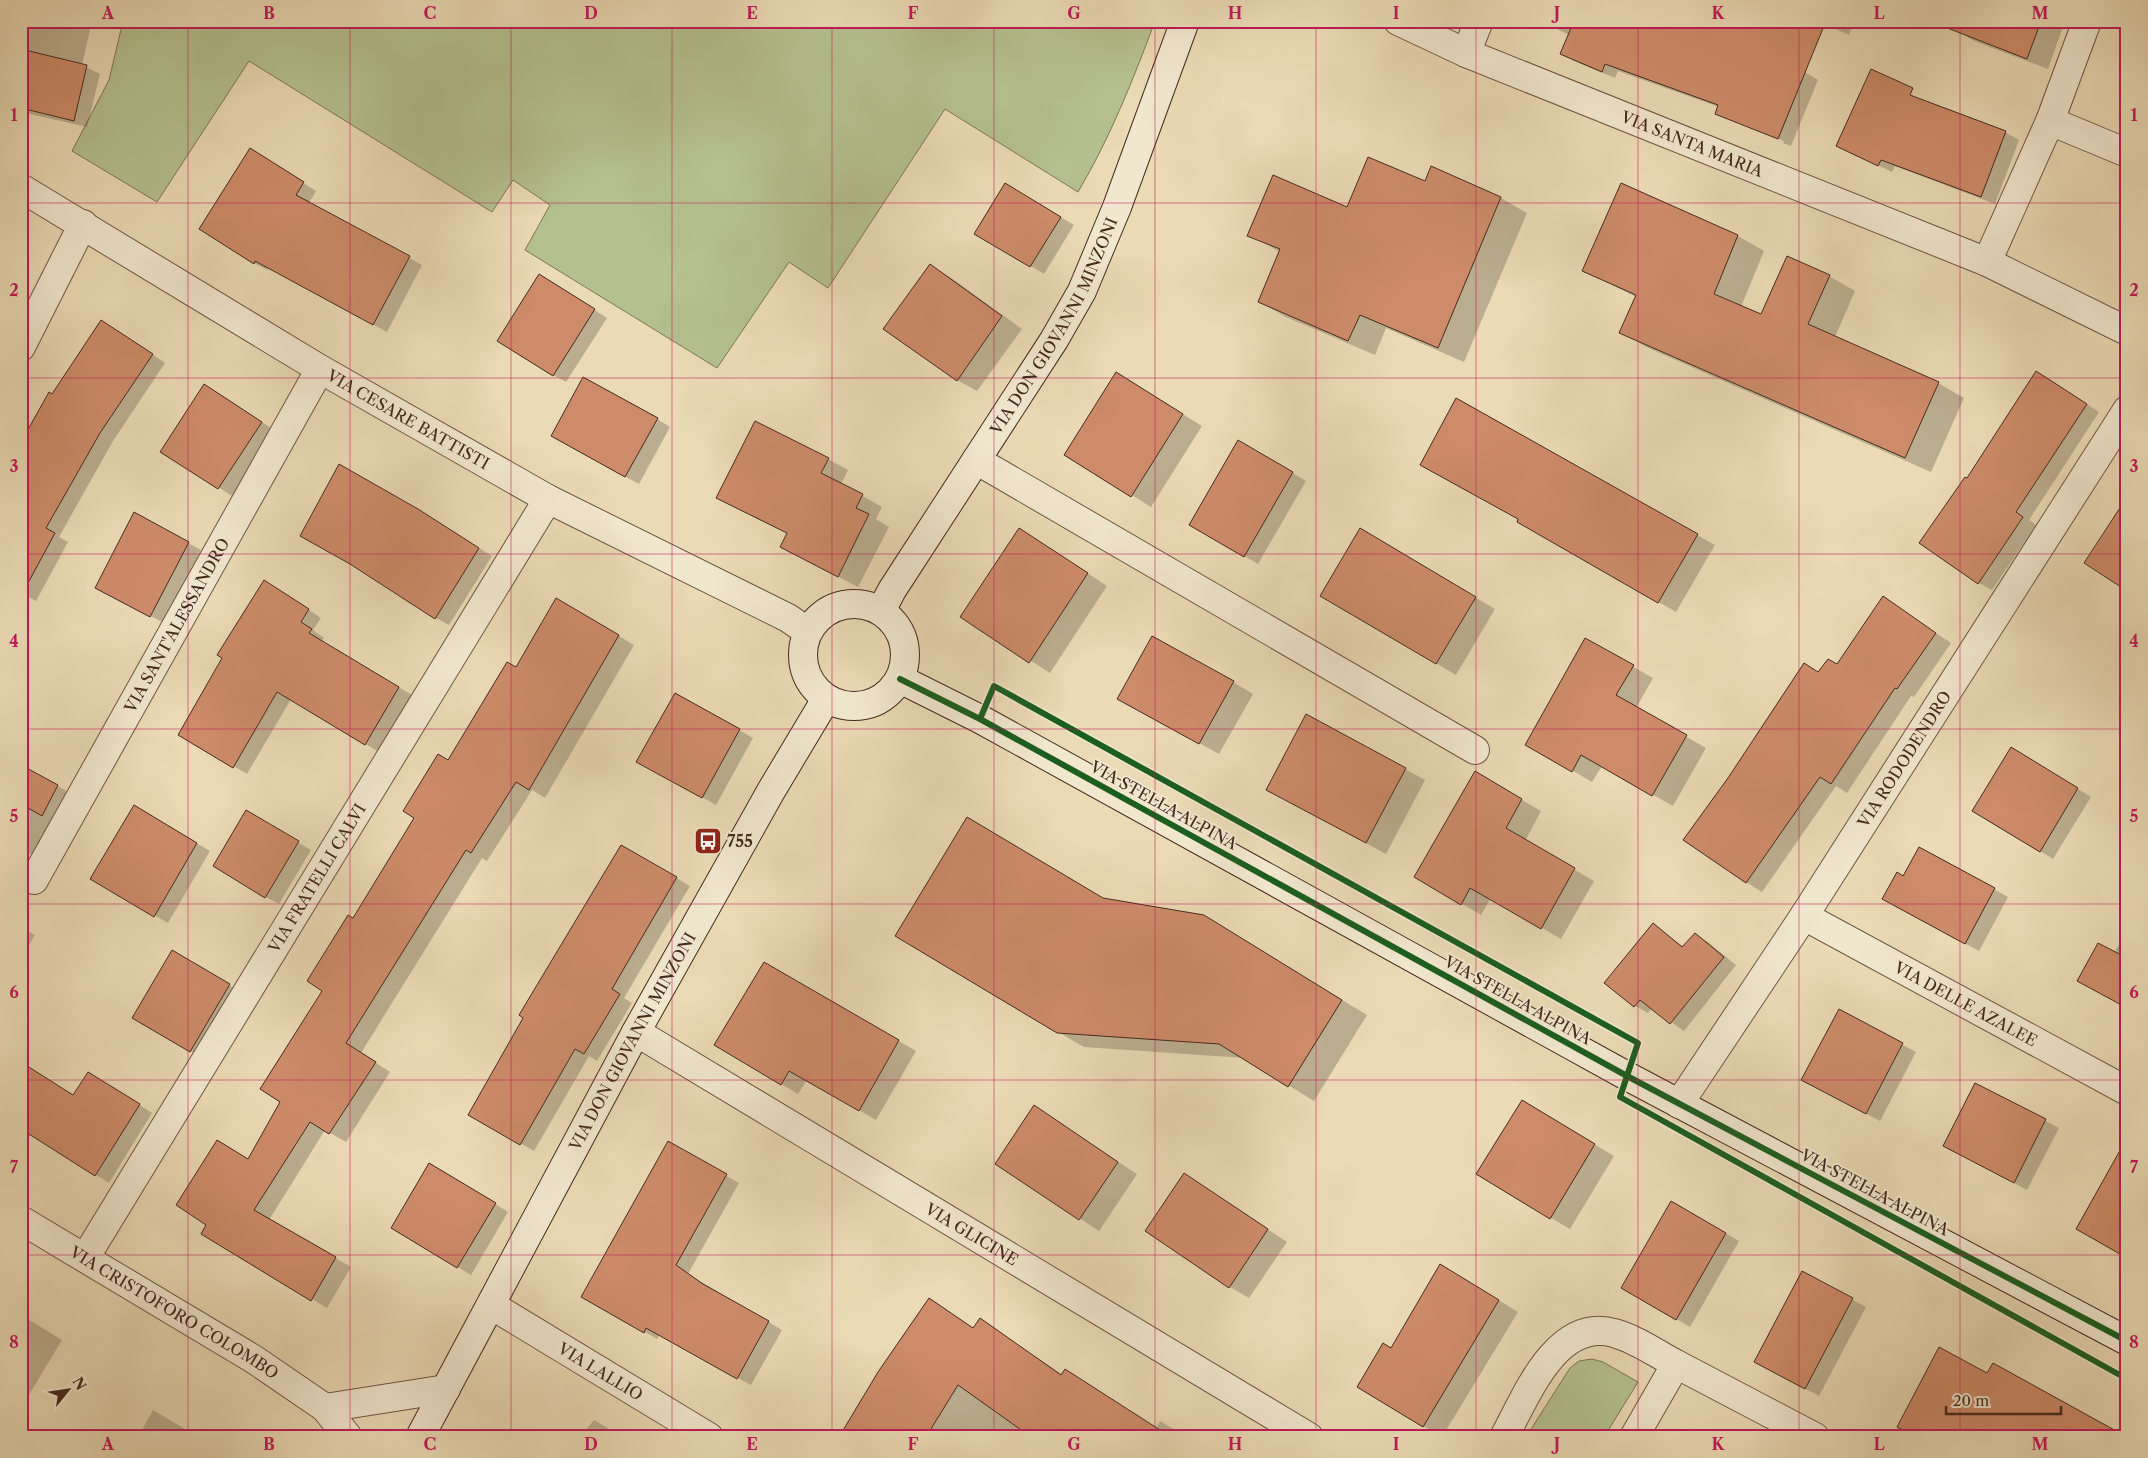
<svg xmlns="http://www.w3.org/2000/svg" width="2148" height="1458" font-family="'Libre Caslon Text',serif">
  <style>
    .green { fill: #b5c08f; stroke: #7e7457 }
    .shadow { fill: #0003 }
    .building { fill: #cd8b69; stroke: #46291f }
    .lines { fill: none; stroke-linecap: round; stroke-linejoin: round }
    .street-casing { stroke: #6f5544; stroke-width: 30 }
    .secondary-casing { stroke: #46291f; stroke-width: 30 }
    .street { stroke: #f1e7cf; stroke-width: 28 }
    .secondary { stroke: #f1e7cf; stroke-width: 28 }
    .cycleway-casing { stroke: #f1e7cf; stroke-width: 9 }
    .cycleway { stroke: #1b5e20; stroke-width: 6 }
    .grid { fill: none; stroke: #c2185b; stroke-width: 1; stroke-opacity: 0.55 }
    .labels { text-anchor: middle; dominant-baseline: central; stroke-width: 4; stroke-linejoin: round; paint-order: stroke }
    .street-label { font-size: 16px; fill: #46291f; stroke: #f1e7cf }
    .poi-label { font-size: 16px; font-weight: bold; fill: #46291f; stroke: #f1e7cf; text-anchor: start }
    .neatline { fill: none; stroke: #c2185b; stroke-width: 2 }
    .grid-label { font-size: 16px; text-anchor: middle; font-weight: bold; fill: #c2185b }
  </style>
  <rect width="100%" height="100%" fill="#eadab5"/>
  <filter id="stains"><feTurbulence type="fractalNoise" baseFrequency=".004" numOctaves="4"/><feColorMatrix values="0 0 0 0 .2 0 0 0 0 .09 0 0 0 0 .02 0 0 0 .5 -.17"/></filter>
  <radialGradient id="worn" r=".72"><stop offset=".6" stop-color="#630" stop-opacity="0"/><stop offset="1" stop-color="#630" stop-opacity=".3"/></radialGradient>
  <!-- green -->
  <g class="green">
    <path d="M123 21H1155C1133 80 1110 138 1078 192L945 109 828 288 789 262 717 368 525 250 550 205 513 180 492 212 249 61 157 202 72 151 109 80Z"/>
    <polygon points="1592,1359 1603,1362 1638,1382 1604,1437 1526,1437 1570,1368 1579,1361"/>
  </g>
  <!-- shadow -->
  <g class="shadow">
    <polygon points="21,21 92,21 82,65 100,74 87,127 21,112"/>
    <polygon points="1553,21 1664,21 1805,72 1818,80 1791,146 1783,143 1784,141 1729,118 1729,120 1716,113 1719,107 1618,71 1615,78 1574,61 1561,54 1569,35 1551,26"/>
    <polygon points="1817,21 1855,21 1849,35"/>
    <polygon points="1957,21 2065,21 2048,69 1974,41 1954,29"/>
    <polygon points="2005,132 2019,140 1995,204 1895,166 1892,172 1838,146"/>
    <polygon points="263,158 316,191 309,203 422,265 387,332 269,268 267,270 254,263"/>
    <polygon points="1432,168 1501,198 1527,213 1464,362 1386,328 1375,355 1286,317 1260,302 1280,252 1249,235 1348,208 1425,183"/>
    <polygon points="1005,184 1074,225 1044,274 976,233"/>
    <polygon points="1621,185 1738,236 1764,251 1741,307 1761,316 1829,276 1855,291 1835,337 1938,383 1964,398 1931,472 1646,347 1621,332 1636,297 1584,271"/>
    <polygon points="930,266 950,277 1022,329 977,391 957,380"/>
    <polygon points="553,283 607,318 566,382 553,375"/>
    <polygon points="115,329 165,363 113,441 59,537 68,542 36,601 21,593 52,396"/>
    <polygon points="2050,380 2099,412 2029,520 2036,525 1992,590 1979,583 1967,480"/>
    <polygon points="1136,385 1202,426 1151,507 1066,454"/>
    <polygon points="218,393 274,430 232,496 162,451"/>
    <polygon points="1457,399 1715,545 1676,612 1519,521 1520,519"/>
    <polygon points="657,419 670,427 639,484 565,444"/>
    <polygon points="1239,441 1306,481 1258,564 1191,525"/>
    <polygon points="828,459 848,470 841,484 882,507 876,519 889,527 858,587 781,547 788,534 738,509"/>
    <polygon points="432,519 492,556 449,625 436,618"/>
    <polygon points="1361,530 1495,609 1456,675 1322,595"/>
    <polygon points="1039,541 1107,586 1050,673 962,617"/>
    <polygon points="188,543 201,550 164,623 110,595"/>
    <polygon points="278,589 321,618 313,630 324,638 321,642 412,695 379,752 291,699 247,774 180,735"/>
    <polygon points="1883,598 1951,643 1914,697 1911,696 1847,793 1836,786 1762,892 1746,882 1729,778 1819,673 1837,666"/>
    <polygon points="557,599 634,645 545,798 532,790 487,861 482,858 361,1053 390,1072 346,1142 325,1130 269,1220 351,1267 327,1308 202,1233 249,1160 282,1101 353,920 448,761 516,669"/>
    <polygon points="1586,640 1653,678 1636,708 1706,748 1673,806 1602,766 1592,782 1527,744"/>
    <polygon points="1233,682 1253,694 1219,754 1139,710"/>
    <polygon points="21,687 25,689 21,695"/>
    <polygon points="676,694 753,738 716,805 638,762"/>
    <polygon points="2025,756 2091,797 2053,859 2040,851"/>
    <polygon points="21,766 74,795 58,824 51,820 32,855 21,850"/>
    <polygon points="1405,769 1425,780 1386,854 1288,801"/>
    <polygon points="1475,773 1541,811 1525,841 1594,881 1561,939 1491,898 1481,915 1416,877"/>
    <polygon points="135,807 210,851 168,923 92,879"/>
    <polygon points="246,812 311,850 279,904 266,897"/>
    <polygon points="622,846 690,886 624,998 632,1003 597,1061 589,1056 534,1151 470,1114"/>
    <polygon points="1919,848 2008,897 1979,951 1896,907"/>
    <polygon points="1104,899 1204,916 1367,1015 1314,1101 1244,1058 1084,1047 1058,1032"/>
    <polygon points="1653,925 1684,947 1695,934 1708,942 1736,965 1684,1031 1652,1008 1648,1013 1635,1006"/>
    <polygon points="21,927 35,935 21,958"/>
    <polygon points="2127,931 2127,1007 2114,953"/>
    <polygon points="173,952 242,993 204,1059 134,1018"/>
    <polygon points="765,964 916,1051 876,1120 807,1080 798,1094 716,1045"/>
    <polygon points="1839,1011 1916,1052 1880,1121 1816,1087"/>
    <polygon points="21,1069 74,1097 101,1081 152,1113 109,1183 31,1134 21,1149"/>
    <polygon points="1976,1084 2059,1128 2027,1190 1958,1153"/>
    <polygon points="1034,1107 1137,1174 1099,1231 997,1164"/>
    <polygon points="1542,1113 1614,1156 1570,1229 1551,1218"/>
    <polygon points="669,1143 739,1183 688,1274 782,1330 751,1385 660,1335 657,1339 583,1296"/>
    <polygon points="443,1172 508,1212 471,1275 392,1227"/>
    <polygon points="1185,1175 1287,1242 1249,1298 1230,1287"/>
    <polygon points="1672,1202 1739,1241 1690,1327 1622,1287"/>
    <polygon points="1802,1273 1866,1307 1819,1396 1769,1369"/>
    <polygon points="1460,1277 1518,1312 1442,1437 1423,1426 1391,1350"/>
    <polygon points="21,1315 62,1340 21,1408"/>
    <polygon points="980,1319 1063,1375 1066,1370 1156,1428 1160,1421 1187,1437 841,1437 974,1329"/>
    <polygon points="153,1410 198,1437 138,1437"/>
    <polygon points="594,1420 611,1430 619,1437 580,1437"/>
    <polygon points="21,1427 26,1430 21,1437"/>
  </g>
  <!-- building -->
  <g class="building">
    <polygon points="1574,21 1826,21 1778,139 1715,114 1718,105 1605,64 1602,72 1560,54"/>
    <polygon points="1937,21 2041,21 2027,59 1937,24"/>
    <polygon points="21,49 87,65 74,121 21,108"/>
    <polygon points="1871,69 1913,88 1910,95 2006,131 1981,197 1881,160 1878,166 1836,146"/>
    <polygon points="250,148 304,182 296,195 410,256 373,325 255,261 254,264 199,229"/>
    <polygon points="1368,157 1425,181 1431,166 1501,197 1438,348 1360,315 1348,341 1258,302 1280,249 1247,236 1273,175 1347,207"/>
    <polygon points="1005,183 1061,217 1030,267 974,234"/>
    <polygon points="1621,183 1738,235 1714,294 1761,314 1787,256 1830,275 1808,324 1939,382 1905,458 1619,333 1636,295 1582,271"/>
    <polygon points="930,264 1002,316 957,381 883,329"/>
    <polygon points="539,274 595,309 553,376 497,341"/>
    <polygon points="101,320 153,354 100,433 46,528 55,533 21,596 21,442 49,392 52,394"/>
    <polygon points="2036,371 2087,404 2016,512 2023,517 1978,584 1919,543 1965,477 1967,478"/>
    <polygon points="1116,372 1183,414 1131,497 1064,455"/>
    <polygon points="583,377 658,418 625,477 551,436"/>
    <polygon points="204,384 262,422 218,489 160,452"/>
    <polygon points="1456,398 1698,534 1658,603 1517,522 1518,519 1420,465"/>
    <polygon points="755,421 829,458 821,473 863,494 856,508 869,514 838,577 780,547 787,533 716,498"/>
    <polygon points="1238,440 1293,472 1244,557 1189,525"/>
    <polygon points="339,464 418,509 479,548 435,619 350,564 300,536"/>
    <polygon points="2127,497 2127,591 2084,563"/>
    <polygon points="134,512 189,542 150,617 95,588"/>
    <polygon points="1019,528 1088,573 1029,663 960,617"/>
    <polygon points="1360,528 1476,597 1436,664 1320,596"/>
    <polygon points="264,580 309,609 301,622 312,629 309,633 399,687 365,745 277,692 233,768 178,735 222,658 217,655"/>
    <polygon points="1883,596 1936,633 1897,689 1895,688 1831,784 1820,777 1746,883 1683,840 1728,778 1804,663 1818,672 1828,659 1837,664"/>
    <polygon points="556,598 619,635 529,790 516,782 471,853 466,850 346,1043 376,1062 329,1134 310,1122 254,1210 336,1257 311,1301 201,1234 206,1225 176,1205 217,1140 248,1159 280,1102 260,1089 322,991 307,981 348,915 353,918 414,818 403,811 438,754 448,760 507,662 516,667"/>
    <polygon points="1152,636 1234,681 1199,744 1117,699"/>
    <polygon points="1585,638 1634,665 1616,695 1687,735 1652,796 1581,755 1572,772 1525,745"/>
    <polygon points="675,693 740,729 702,798 636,762"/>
    <polygon points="1306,714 1406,768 1366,843 1266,790"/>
    <polygon points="2011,747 2078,788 2040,852 1972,811"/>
    <polygon points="21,765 58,785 42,816 21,804"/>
    <polygon points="1475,771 1522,799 1506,828 1575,868 1541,929 1470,888 1461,905 1414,877"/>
    <polygon points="134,805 197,843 154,917 90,879"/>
    <polygon points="246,810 299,841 265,898 213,866"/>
    <polygon points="967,817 1103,898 1204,915 1342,1000 1288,1087 1219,1044 1057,1033 895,936"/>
    <polygon points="621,845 677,877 612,989 620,994 584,1054 575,1049 520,1145 468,1115 523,1018 519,1015"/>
    <polygon points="1919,847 1995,888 1965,944 1882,899 1897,872 1903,876"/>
    <polygon points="1653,923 1682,947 1695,933 1724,957 1670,1024 1640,1000 1634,1007 1604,983"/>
    <polygon points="2098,943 2127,958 2127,1008 2077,981"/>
    <polygon points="172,950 230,984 190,1052 132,1018"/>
    <polygon points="764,962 899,1040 859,1111 789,1071 781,1085 714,1045"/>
    <polygon points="1839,1009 1903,1043 1866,1114 1801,1080"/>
    <polygon points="21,1062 73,1095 88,1072 140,1104 95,1176 21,1129"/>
    <polygon points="1975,1083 2046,1119 2014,1183 1943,1146"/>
    <polygon points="1522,1100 1595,1144 1550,1219 1476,1174"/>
    <polygon points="1034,1105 1118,1162 1079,1220 995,1164"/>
    <polygon points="2127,1138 2127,1258 2076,1229"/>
    <polygon points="668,1141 727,1174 676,1265 703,1284 769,1321 737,1379 646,1328 644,1333 581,1297"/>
    <polygon points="429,1163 496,1203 457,1268 391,1228"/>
    <polygon points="1184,1173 1268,1229 1229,1288 1145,1231"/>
    <polygon points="1671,1201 1726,1233 1676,1320 1621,1288"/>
    <polygon points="1440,1264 1499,1300 1423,1427 1357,1387 1383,1343 1391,1348"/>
    <polygon points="1802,1271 1853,1298 1805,1389 1754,1362"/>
    <polygon points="929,1298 973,1328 980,1318 1061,1375 1065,1369 1171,1437 1031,1437 958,1385 926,1437 839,1437 878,1372"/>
    <polygon points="1939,1347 1987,1373 1993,1363 2127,1437 1916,1437 1897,1427"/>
  </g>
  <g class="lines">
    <!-- street casing -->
    <g class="street-casing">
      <g id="street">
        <path id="s1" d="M1398 21 1466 53 1987 262 2127 331"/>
        <polyline points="1466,53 1479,21"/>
        <polyline points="2050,121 2087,21"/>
        <path id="s2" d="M21 188 320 369 548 499 788 618 807 631"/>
        <polyline points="1987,262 2050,121 2127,153"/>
        <polyline points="21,347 83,224"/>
        <polyline points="976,460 1475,750"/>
        <path id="s3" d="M34 880 320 369"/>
        <path id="s4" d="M1804 916 2127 1091"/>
        <path id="s5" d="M636 1032 1309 1437"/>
        <path id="s6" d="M1679 1104 1804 916 2127 410"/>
        <path id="s7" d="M21 1220 255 1360 325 1408 348 1437"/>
        <path id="s8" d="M85 1258 548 499"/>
        <path id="s9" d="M491 1305 709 1437"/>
        <polyline points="1676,1364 1815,1437"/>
        <polyline points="325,1408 446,1389"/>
        <path d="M1504 1437C1526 1397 1556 1317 1614 1333 1636 1339 1657 1354 1676 1364L1634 1437"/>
      </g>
    </g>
    <!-- secondary casing -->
    <g class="secondary-casing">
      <g id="secondary">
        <circle cx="854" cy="655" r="51"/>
        <path id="s10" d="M881 611 892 590 1054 340 1082 291 1117 207 1185 21"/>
        <polyline points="900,679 980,719 1627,1076 2127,1341"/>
        <path id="s11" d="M420 1437 636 1032 771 791 826 699"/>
      </g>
    </g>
    <!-- street -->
    <use href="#street" class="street"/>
    <!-- secondary -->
    <use href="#secondary" class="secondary"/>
    <!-- cycleway casing -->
    <g class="cycleway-casing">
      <g id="cycleway">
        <polyline points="900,679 980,719 1627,1076 2127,1341"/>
        <polyline points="980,719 994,686 1638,1043 1620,1097 2127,1379"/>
      </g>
    </g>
    <!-- cycleway -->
    <use href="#cycleway" class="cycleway"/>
  </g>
  <!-- grid -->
  <path class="grid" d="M188 21V1437M350 21V1437M511 21V1437M672 21V1437M832 21V1437M994 21V1437M1155 21V1437M1316 21V1437M1476 21V1437M1638 21V1437M1799 21V1437M1960 21V1437M21 203H2127M21 378H2127M21 554H2127M21 729H2127M21 904H2127M21 1080H2127M21 1255H2127"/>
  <!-- icons -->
  <defs>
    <g id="bus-square" transform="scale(1.4375)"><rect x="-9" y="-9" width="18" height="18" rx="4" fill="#8f2418" stroke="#f1e7cf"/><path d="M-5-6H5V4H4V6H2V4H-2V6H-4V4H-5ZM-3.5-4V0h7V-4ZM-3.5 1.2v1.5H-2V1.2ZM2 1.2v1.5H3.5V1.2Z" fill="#fff"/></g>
  </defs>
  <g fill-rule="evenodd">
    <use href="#bus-square" x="708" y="841"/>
  </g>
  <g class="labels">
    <!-- street labels -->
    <g class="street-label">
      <text stroke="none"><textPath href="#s1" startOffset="319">VIA SANTA MARIA</textPath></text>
      <text stroke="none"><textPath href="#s10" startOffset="334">VIA DON GIOVANNI MINZONI</textPath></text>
      <text stroke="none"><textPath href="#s2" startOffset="451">VIA CESARE BATTISTI</textPath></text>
      <text stroke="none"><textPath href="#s3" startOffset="292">VIA SANT'ALESSANDRO</textPath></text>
      <text stroke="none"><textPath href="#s6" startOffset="412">VIA RODODENDRO</textPath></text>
      <text transform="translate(1164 805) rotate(29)">VIA STELLA ALPINA</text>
      <text stroke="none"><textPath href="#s8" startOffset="445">VIA FRATELLI CALVI</textPath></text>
      <text transform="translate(1518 1000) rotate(29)">VIA STELLA ALPINA</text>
      <text stroke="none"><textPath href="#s4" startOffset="184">VIA DELLE AZALEE</textPath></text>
      <text stroke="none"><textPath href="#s11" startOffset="449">VIA DON GIOVANNI MINZONI</textPath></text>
      <text transform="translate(1875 1192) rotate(28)">VIA STELLA ALPINA</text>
      <text stroke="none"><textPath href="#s5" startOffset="392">VIA GLICINE</textPath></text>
      <text stroke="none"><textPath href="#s7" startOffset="179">VIA CRISTOFORO COLOMBO</textPath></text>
      <text stroke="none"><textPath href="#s9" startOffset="128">VIA LALLIO</textPath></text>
    </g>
    <!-- poi labels -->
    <g class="poi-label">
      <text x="727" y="841">755</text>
    </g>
  </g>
  <!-- margin -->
  <rect width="2148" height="1458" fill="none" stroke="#eadab5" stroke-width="55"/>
  <!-- north arrow -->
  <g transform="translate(68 1390) rotate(60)" stroke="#f1e7cf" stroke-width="4" paint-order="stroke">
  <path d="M0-4L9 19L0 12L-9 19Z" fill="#46291f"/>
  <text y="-8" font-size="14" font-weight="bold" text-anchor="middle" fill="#46291f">N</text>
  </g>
  <!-- scale -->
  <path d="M1946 1406v8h115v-8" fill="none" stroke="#46291f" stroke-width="2.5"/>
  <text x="1953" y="1406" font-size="15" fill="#46291f" stroke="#f1e7cf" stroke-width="4" paint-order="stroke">20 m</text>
  <rect x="28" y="28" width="2092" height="1402" class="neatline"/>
  <g class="grid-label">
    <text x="108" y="19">A</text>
    <text x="269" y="19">B</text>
    <text x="430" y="19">C</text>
    <text x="591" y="19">D</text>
    <text x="752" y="19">E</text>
    <text x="913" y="19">F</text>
    <text x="1074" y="19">G</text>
    <text x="1235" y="19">H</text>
    <text x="1396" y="19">I</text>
    <text x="1557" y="19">J</text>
    <text x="1718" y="19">K</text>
    <text x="1879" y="19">L</text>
    <text x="2040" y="19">M</text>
    <text x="14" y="121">1</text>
    <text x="2134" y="121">1</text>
    <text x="14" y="296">2</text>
    <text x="2134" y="296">2</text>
    <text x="14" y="472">3</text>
    <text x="2134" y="472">3</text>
    <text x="14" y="647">4</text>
    <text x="2134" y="647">4</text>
    <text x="14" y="822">5</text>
    <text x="2134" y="822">5</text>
    <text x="14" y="998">6</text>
    <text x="2134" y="998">6</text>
    <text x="14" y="1173">7</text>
    <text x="2134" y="1173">7</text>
    <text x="14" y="1348">8</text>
    <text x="2134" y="1348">8</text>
    <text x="108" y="1450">A</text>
    <text x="269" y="1450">B</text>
    <text x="430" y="1450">C</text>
    <text x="591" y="1450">D</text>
    <text x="752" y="1450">E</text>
    <text x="913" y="1450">F</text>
    <text x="1074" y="1450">G</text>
    <text x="1235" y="1450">H</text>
    <text x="1396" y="1450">I</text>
    <text x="1557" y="1450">J</text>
    <text x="1718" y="1450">K</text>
    <text x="1879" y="1450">L</text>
    <text x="2040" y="1450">M</text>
  </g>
  <rect width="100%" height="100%" filter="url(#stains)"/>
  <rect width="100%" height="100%" fill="url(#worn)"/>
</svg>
